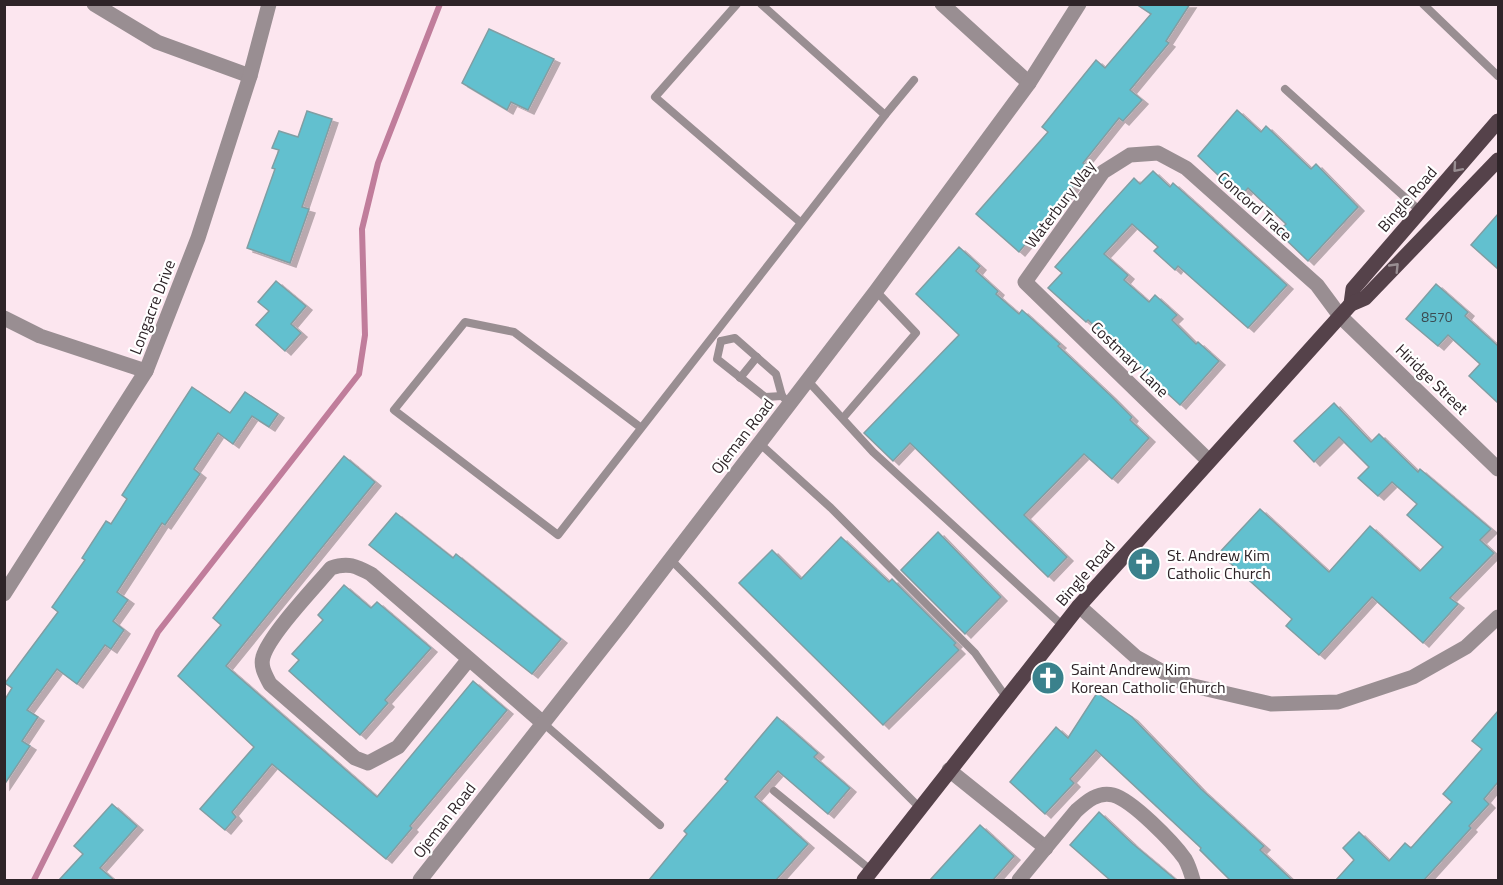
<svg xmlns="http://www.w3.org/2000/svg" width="1503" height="885" font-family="'Titillium Web',sans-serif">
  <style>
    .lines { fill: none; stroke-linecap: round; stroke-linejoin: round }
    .stream { stroke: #c07d9b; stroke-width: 6 }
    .building { fill: #62c0cf; stroke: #809ea3; stroke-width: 1.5; filter: url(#shadow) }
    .lane { stroke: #998e92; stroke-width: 8 }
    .street { stroke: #998e92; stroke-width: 15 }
    .primary { stroke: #55424a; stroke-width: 15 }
    .oneway { stroke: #998e92 }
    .labels { text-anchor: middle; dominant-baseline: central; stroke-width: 4.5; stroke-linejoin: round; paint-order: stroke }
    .number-label { font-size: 14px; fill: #3b4b52 }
    .street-label { font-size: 16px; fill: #2e2428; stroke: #fff }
    .poi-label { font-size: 16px; fill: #2e2428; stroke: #fff; text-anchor: start }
  </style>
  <defs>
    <filter id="shadow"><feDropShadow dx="6" dy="4" stdDeviation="0" flood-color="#0004"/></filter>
  </defs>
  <rect width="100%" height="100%" fill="#fce6ef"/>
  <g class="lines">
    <!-- stream -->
    <polyline class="stream" points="34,880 158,632 359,374 365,335 362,229 378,163 440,4"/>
  </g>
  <!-- building -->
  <g class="building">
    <polygon points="1136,4 1190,4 1166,41 1169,43 1130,90 1142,100 1123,121 1119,118 1083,163 1089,167 1019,252 976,214 1048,132 1042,127 1096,60 1105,68 1151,14"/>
    <polygon points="489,29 554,59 528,110 511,102 507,110 462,83"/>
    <polygon points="1237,110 1261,132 1266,126 1311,169 1316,164 1358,207 1308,261 1278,232 1286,224 1248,188 1240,197 1218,180 1220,177 1198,156"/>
    <polygon points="307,111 332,119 302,207 309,209 290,263 247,248 275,169 272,168 279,150 272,148 279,131 298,137"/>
    <polygon points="1153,171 1170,187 1173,183 1287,285 1248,328 1178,266 1175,270 1154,251 1158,247 1132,224 1104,254 1128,275 1124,280 1149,302 1155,295 1177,315 1172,320 1196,344 1198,342 1219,361 1180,405 1088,320 1086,322 1048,288 1062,273 1055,267 1104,211 1134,178 1140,184"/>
    <polygon points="1498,214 1498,269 1471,245"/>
    <polygon points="959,247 980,266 976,271 998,291 996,294 1019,314 1022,310 1060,344 1058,346 1110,395 1132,417 1130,420 1149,438 1112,479 1084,454 1024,515 1067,557 1048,577 910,443 893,461 864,433 959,335 916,294"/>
    <polygon points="276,281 306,306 291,324 301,333 285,351 256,325 269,311 258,302"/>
    <polygon points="1436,284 1468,312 1465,316 1498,346 1498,403 1469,376 1480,364 1448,335 1438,346 1406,319"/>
    <polygon points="192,387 230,413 245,392 278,414 269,427 252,416 233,444 218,433 194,469 200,474 165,525 162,523 117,592 128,600 113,621 124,630 111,649 105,645 77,684 57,669 27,710 38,717 22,741 30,746 4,785 4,701 12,688 5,683 58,612 52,607 85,560 82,558 106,521 111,524 127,499 122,495"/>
    <polygon points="1334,403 1371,442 1379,434 1418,472 1420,469 1491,529 1480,540 1494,553 1450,598 1458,604 1423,643 1372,597 1319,655 1286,626 1292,619 1219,553 1260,509 1329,572 1370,526 1420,571 1443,547 1407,515 1417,504 1392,482 1378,496 1358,478 1369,467 1339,437 1314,462 1294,441"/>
    <polygon points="344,456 375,482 226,666 377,797 473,681 507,710 410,826 412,828 386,859 272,764 232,812 236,817 225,830 200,809 254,747 178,676 221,625 213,618"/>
    <polygon points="396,513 453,558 456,554 561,639 532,674 369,545"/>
    <polygon points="938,532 1001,597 965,634 901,570"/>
    <polygon points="841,537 889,582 892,579 956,643 954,645 959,650 883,725 739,583 772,550 801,579"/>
    <polygon points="344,585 371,608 377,602 431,648 385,700 388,703 360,735 289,671 299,660 292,654 323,620 318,615"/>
    <polygon points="1097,693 1132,717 1201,789 1264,846 1260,850 1292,880 1230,880 1200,850 1201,848 1096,750 1070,779 1074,783 1045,814 1010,782 1056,727 1068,738"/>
    <polygon points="1498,711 1498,782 1484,799 1489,804 1469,826 1471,828 1424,880 1336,880 1354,860 1343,848 1359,832 1389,861 1405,843 1411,848 1452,802 1443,794 1482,749 1472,741"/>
    <polygon points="777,717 818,753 814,757 850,788 828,814 778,771 755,797 808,844 776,880 649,880 687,834 684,831 728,781 725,779"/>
    <polygon points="112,804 137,826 100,868 114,880 59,880 83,854 74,846"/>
    <polygon points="1099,812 1133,844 1176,880 1110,880 1070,845"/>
    <polygon points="980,825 1014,856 993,880 930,880"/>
  </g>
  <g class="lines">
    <!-- lane -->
    <g class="lane">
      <polyline points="737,4 655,97 800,222"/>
      <polyline points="1423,4 1498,76"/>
      <polyline points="1285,89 1420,211"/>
      <polyline points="885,115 914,80"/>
      <polyline points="721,341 735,338 776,374 782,396 790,404"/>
      <polyline points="721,341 717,359 765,397 782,396"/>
      <polyline points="740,378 757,357"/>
      <polyline points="808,381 873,452 1063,626"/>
      <polyline points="843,418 916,333 876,291"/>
      <polyline points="640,427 514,332 465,322 394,410 558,535 885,115 761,4"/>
      <polyline points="759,443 831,508 975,653 1006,697"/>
      <polyline points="670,559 920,808"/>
      <polyline points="543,723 660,825"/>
      <polyline points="774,791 872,871"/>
    </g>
    <!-- street -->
    <g class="street">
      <polyline points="94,4 157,42 250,76"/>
      <polyline points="942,4 1029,83"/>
      <polyline points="4,318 40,336 146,371"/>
      <polyline points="1209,461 1025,282 1103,172 1130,155 1158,153 1186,168 1317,285 1340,316 1498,469"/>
      <polyline points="4,594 146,371 198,238 250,76 269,4"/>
      <polyline points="1079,606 1136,657 1185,684 1271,704 1338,702 1413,677 1466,647 1498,617"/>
      <path d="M469 659 398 747 368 763 355 758 270 684C266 676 260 667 263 657 269 635 314 588 331 568 348 562 356 566 371 574L543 723"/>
      <polyline points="949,770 1046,848"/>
      <polyline points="420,880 621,624 876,291 1029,83 1079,4"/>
      <path d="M1019 880 1076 811C1086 802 1098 791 1113 795 1132 800 1173 842 1185 859 1189 866 1191 873 1193 880"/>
    </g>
    <!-- primary -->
    <g class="primary">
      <polyline points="1351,304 1353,289 1498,121"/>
      <polyline points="864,880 1079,606 1351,304 1365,298 1498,160"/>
    </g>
  </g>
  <!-- one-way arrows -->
  <defs><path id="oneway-chevron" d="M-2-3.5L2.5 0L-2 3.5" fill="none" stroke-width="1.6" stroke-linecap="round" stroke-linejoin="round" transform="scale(1.5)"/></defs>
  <g class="oneway">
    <use href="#oneway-chevron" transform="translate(1457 168) rotate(131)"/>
    <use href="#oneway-chevron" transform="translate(1395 267) rotate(-46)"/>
  </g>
  <!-- icons -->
  <defs>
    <g id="church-disc" transform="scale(1.725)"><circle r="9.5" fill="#3a818c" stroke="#fff"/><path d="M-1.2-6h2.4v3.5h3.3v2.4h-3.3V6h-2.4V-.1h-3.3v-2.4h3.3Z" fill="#fff"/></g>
  </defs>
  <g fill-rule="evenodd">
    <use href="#church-disc" x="1144" y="564"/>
    <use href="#church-disc" x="1048" y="678"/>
  </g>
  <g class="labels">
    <!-- number labels -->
    <g class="number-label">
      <text x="1437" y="316">8570</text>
    </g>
    <!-- street labels -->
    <g class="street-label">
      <text transform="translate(1407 199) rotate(-49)">Bingle Road</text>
      <text transform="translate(1060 204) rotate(-53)">Waterbury Way</text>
      <text transform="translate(1255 206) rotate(42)">Concord Trace</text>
      <text transform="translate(152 307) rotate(-69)">Longacre Drive</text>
      <text transform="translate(1130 359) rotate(44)">Costmary Lane</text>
      <text transform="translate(1432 379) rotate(44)">Hiridge Street</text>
      <text transform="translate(742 436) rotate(-52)">Ojeman Road</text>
      <text transform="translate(1085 573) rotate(-49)">Bingle Road</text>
      <text transform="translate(444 820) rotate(-52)">Ojeman Road</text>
    </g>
    <!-- poi labels -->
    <g class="poi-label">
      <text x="1167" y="555">St. Andrew Kim<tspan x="1167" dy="18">Catholic Church</tspan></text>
      <text x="1071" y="669">Saint Andrew Kim<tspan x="1071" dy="18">Korean Catholic Church</tspan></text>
    </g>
  </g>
  <!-- border -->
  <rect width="1503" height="885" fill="none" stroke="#2e2428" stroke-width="12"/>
</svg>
